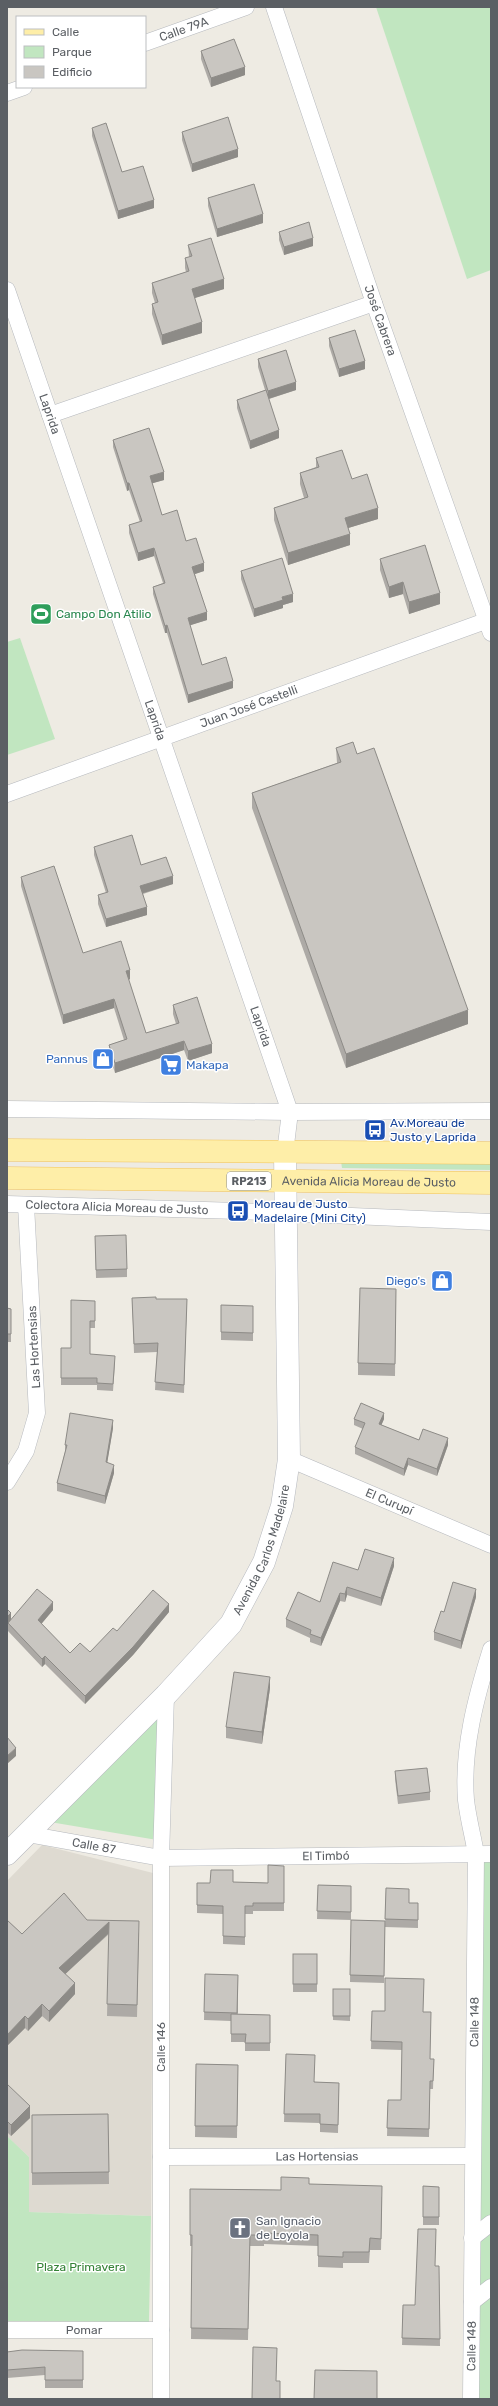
<svg xmlns="http://www.w3.org/2000/svg" width="498" height="2406" font-family="Rubik,sans-serif">
  <style>
    .education { fill: #dedad1 }
    .green { fill: #c1e6c0 }
    .lines { fill: none; stroke-linecap: round; stroke-linejoin: round }
    .street-casing { stroke: #b6b9be; stroke-width: 17 }
    .secondary-casing { stroke: #b7bac0; stroke-width: 23 }
    .primary-casing { stroke: #f1c25a; stroke-width: 23 }
    .street { stroke: #fff; stroke-width: 16 }
    .secondary { stroke: #fff; stroke-width: 22 }
    .primary { stroke: #feeea8; stroke-width: 22 }
    .wall { fill: #adaaa6 }
    .shaded-wall { fill: #8d8b87 }
    .building { fill: #c9c6c1; stroke: #8d8b87 }
    .labels { text-anchor: middle; dominant-baseline: central; stroke-width: 3; stroke-linejoin: round; paint-order: stroke }
    .shield { fill: #fff; stroke: #8c8f92; stroke-width: 1 }
    .shield-label { font-size: 11px; font-weight: bold; fill: #5b5f64 }
    .street-label { font-size: 12px; fill: #5b5f64; stroke: #fff }
    .leisure-label { font-size: 12px; fill: #27864d; stroke: #fff; text-anchor: start }
    .shop-label { font-size: 12px; fill: #366cbe; stroke: #fff; text-anchor: end }
    .transit-label { font-size: 12px; fill: #164399; stroke: #fff; text-anchor: start }
    .worship-label { font-size: 12px; fill: #5b616d; stroke: #fff; text-anchor: start }
    .park-label { font-size: 12px; fill: #348236; stroke: #fff }
  </style>
  <rect width="100%" height="100%" fill="#eeebe3"/>
  <!-- education -->
  <polygon class="education" points="42,1845 153,1873 151,2216 29,2212 29,2157 7,2136 7,1881"/>
  <!-- green -->
  <g class="green">
    <polygon points="376,7 491,7 491,270 467,279"/>
    <polygon points="20,638 55,739 7,755 7,642"/>
    <polygon points="341,1161 491,1162 491,1170 342,1168"/>
    <polygon points="160,1708 163,1841 44,1821"/>
    <rect x="479" y="1860" width="12" height="539"/>
    <polygon points="7,2136 29,2157 29,2212 151,2216 149,2322 7,2321"/>
  </g>
  <g class="lines">
    <!-- street casing -->
    <g class="street-casing">
      <g id="street">
        <path id="s1" d="M274 7 374 303 491 633"/>
        <path id="s2" d="M145 43 246 7"/>
        <polyline points="7,93 24,87"/>
        <path id="s3" d="M7 290 290 1112 285 1153"/>
        <polyline points="50,415 374,303"/>
        <path id="s4" d="M7 794 491 619"/>
        <polyline points="7,1109 290,1112 491,1111"/>
        <path id="s5" d="M7 1204 238 1211 491 1222"/>
        <path id="s6" d="M289 1459 491 1545"/>
        <polyline points="7,1482 26,1451 37,1413 26,1205"/>
        <path id="s7" d="M27 1834 161 1858 491 1854"/>
        <path id="s8" d="M161 2157 472 2156"/>
        <polyline points="472,2238 491,2223"/>
        <polyline points="472,2302 491,2287"/>
        <path id="s9" d="M7 2330H161"/>
        <polyline points="161,2399 161,1858 166,1695"/>
        <path id="s10" d="M471 2399 476 1854C473 1836 468 1818 466 1800 462 1749 476 1697 491 1649"/>
      </g>
    </g>
    <!-- secondary casing -->
    <g class="secondary-casing">
      <g id="secondary">
        <path id="s11" d="M7 1854 166 1695 231 1624 264 1562 282 1506 289 1459 285 1153"/>
      </g>
    </g>
    <!-- primary casing -->
    <g class="primary-casing">
      <g id="primary">
        <polyline points="7,1150 491,1153"/>
        <path id="s12" d="M7 1178 491 1183"/>
      </g>
    </g>
    <!-- street -->
    <use href="#street" class="street"/>
    <!-- secondary -->
    <use href="#secondary" class="secondary"/>
    <!-- primary -->
    <use href="#primary" class="primary"/>
  </g>
  <!-- wall -->
  <g class="wall">
    <polygon points="201,51 245,75 211,87 201,59"/>
    <polygon points="92,128 122,172 154,208 118,219 92,136"/>
    <polygon points="182,132 238,157 192,172 182,140"/>
    <polygon points="208,198 263,223 217,237 208,206"/>
    <polygon points="279,232 313,246 284,255 279,240"/>
    <polygon points="188,245 224,289 194,298 202,333 162,345 152,314 152,304 155,303 152,293 152,283 186,272 185,268 185,258 189,257"/>
    <polygon points="329,338 365,369 339,377 329,346"/>
    <polygon points="258,359 296,390 269,399 279,438 250,449 237,408 237,400 265,390 258,367"/>
    <polygon points="113,440 164,480 152,483 162,515 186,541 204,571 195,574 207,620 190,625 202,665 233,688 188,703 167,633 165,633 153,594 153,587 163,583 154,556 138,561 129,533 129,525 140,522 129,490 127,491 113,447"/>
    <polygon points="316,458 352,479 378,519 348,528 350,545 288,565 274,520 274,508 304,498 300,484 300,473 316,467"/>
    <polygon points="380,559 440,604 409,614 403,594 389,598 380,570"/>
    <polygon points="241,571 293,602 283,605 283,608 254,617 241,579"/>
    <polygon points="336,748 357,754 468,1024 346,1068 252,808 252,793 337,763"/>
    <polygon points="94,847 141,865 173,884 143,894 147,915 106,927 98,904 98,895 106,893 94,855"/>
    <polygon points="21,877 83,953 130,979 128,980 146,1033 176,1024 173,1014 173,1005 212,1053 188,1061 184,1050 115,1073 109,1054 109,1045 124,1040 114,1008 63,1024 21,886"/>
    <polygon points="95,1236 127,1269 127,1277 96,1278"/>
    <polygon points="396,1289 395,1376 358,1375 358,1363"/>
    <polygon points="132,1298 156,1299 187,1299 184,1393 155,1390 157,1352 134,1353"/>
    <polygon points="95,1301 95,1328 90,1328 90,1354 115,1363 113,1391 97,1390 97,1385 61,1385 61,1348 71,1348"/>
    <polygon points="221,1305 253,1306 253,1341 221,1340"/>
    <polygon points="7,1308 11,1309 11,1342 7,1342"/>
    <polygon points="354,1419 384,1419 381,1425 419,1440 448,1445 437,1476 408,1465 404,1476 355,1454 355,1447 363,1429 354,1425"/>
    <polygon points="113,1428 107,1463 114,1473 105,1504 57,1491 57,1483 65,1452 65,1445"/>
    <polygon points="394,1566 381,1606 347,1595 345,1602 340,1601 321,1646 310,1642 310,1638 286,1627 286,1619 320,1602 358,1570"/>
    <polygon points="476,1597 461,1649 434,1640 434,1632 444,1612"/>
    <polygon points="53,1610 41,1624 70,1653 90,1652 117,1631 169,1612 133,1655 85,1704 45,1664 42,1667 8,1631 8,1624 11,1620"/>
    <polygon points="270,1688 262,1744 226,1738 226,1727"/>
    <polygon points="395,1771 430,1792 430,1800 398,1804 395,1779"/>
    <polygon points="284,1866 284,1911 253,1911 253,1914 245,1914 245,1945 223,1944 223,1914 197,1913 197,1883 210,1883 233,1882 268,1883"/>
    <polygon points="318,1885 351,1886 351,1920 317,1919"/>
    <polygon points="386,1888 409,1903 418,1903 418,1928 385,1927"/>
    <polygon points="7,1920 22,1934 87,1920 139,1933 137,2017 107,2016 109,1934 65,1974 75,1994 49,2022 42,2016 28,2031 25,2028 7,2046"/>
    <polygon points="351,1920 385,1921 384,1983 350,1982"/>
    <rect x="293" y="1954" width="24" height="38"/>
    <polygon points="205,1974 238,1975 238,2014 270,2015 270,2051 245,2051 245,2042 231,2042 231,2021 204,2020"/>
    <polygon points="333,1989 350,1989 350,2021 333,2020"/>
    <polygon points="372,2011 424,2012 430,2059 434,2059 433,2089 430,2089 429,2137 387,2136 388,2100 401,2100 402,2050 371,2049"/>
    <polygon points="286,2054 315,2082 339,2083 338,2133 320,2132 320,2123 284,2122"/>
    <polygon points="196,2064 238,2065 237,2138 195,2137"/>
    <polygon points="7,2084 30,2118 11,2136 7,2132"/>
    <polygon points="108,2114 109,2184 32,2185 32,2115"/>
    <polygon points="309,2184 382,2197 381,2250 370,2250 369,2263 343,2263 343,2268 318,2267 318,2246 264,2244 264,2246 250,2246 248,2340 191,2339 192,2246 190,2246 190,2189 281,2190"/>
    <polygon points="423,2186 439,2187 439,2225 423,2225"/>
    <polygon points="435,2266 439,2266 440,2346 402,2345 403,2305 415,2305"/>
    <polygon points="83,2351 83,2388 45,2388 45,2375 7,2378 7,2352"/>
  </g>
  <!-- shaded-wall -->
  <g class="shaded-wall">
    <polygon points="245,67 245,75 211,87 211,78"/>
    <polygon points="238,149 238,157 192,172 192,164"/>
    <polygon points="154,200 154,208 118,219 118,211"/>
    <polygon points="263,214 263,223 217,237 217,229"/>
    <polygon points="313,238 313,246 284,255 284,247"/>
    <polygon points="224,279 224,289 192,299 192,289"/>
    <polygon points="202,322 202,333 162,345 162,335"/>
    <polygon points="365,361 365,369 339,377 339,369"/>
    <polygon points="296,382 296,390 268,399 268,391"/>
    <polygon points="279,430 279,438 250,449 250,441"/>
    <polygon points="164,472 164,480 150,484 150,476"/>
    <polygon points="127,483 129,483 129,490 127,491"/>
    <polygon points="378,508 378,519 345,529 345,518"/>
    <polygon points="350,534 350,545 288,565 288,553"/>
    <polygon points="154,548 154,556 138,561 138,553"/>
    <polygon points="204,563 204,571 192,575 192,567"/>
    <polygon points="403,582 403,594 389,598 389,587"/>
    <polygon points="440,593 440,604 409,614 409,602"/>
    <polygon points="293,594 293,602 283,605 283,608 254,617 254,609 282,597"/>
    <polygon points="207,612 207,620 188,626 188,618"/>
    <polygon points="167,625 167,633 165,633 165,626"/>
    <polygon points="233,681 233,688 188,703 188,695"/>
    <polygon points="173,876 173,884 140,894 140,886"/>
    <polygon points="147,907 147,915 106,927 106,919"/>
    <polygon points="130,970 130,979 126,981 126,971"/>
    <polygon points="114,999 114,1008 63,1024 63,1015"/>
    <polygon points="468,1010 468,1024 346,1068 346,1054"/>
    <polygon points="184,1041 184,1050 115,1073 115,1063"/>
    <polygon points="212,1044 212,1053 188,1061 188,1051"/>
    <polygon points="384,1413 384,1419 379,1431 379,1424"/>
    <polygon points="113,1420 113,1428 106,1470 106,1462"/>
    <polygon points="448,1438 448,1445 437,1476 437,1469"/>
    <polygon points="408,1458 408,1465 404,1476 404,1469"/>
    <polygon points="114,1465 114,1473 105,1504 105,1496"/>
    <polygon points="394,1558 394,1566 381,1606 381,1598"/>
    <polygon points="347,1587 347,1595 345,1602 345,1594"/>
    <polygon points="476,1589 476,1597 461,1649 461,1641"/>
    <polygon points="340,1593 340,1601 321,1646 321,1638"/>
    <polygon points="53,1602 53,1610 38,1628 38,1620"/>
    <polygon points="169,1604 169,1612 133,1655 85,1704 85,1696"/>
    <polygon points="11,1613 11,1621 7,1625 7,1617"/>
    <polygon points="45,1656 45,1664 42,1667 42,1659"/>
    <polygon points="270,1677 270,1688 262,1744 262,1732"/>
    <polygon points="16,1748 16,1756 7,1764 7,1756"/>
    <polygon points="109,1922 109,1933 59,1980 59,1968"/>
    <polygon points="75,1983 75,1994 49,2022 49,2011"/>
    <polygon points="42,2004 42,2016 28,2031 28,2019"/>
    <polygon points="25,2016 25,2028 7,2046 7,2035"/>
    <polygon points="30,2106 30,2118 11,2136 11,2125"/>
  </g>
  <!-- building -->
  <g class="building">
    <polygon points="234,39 245,67 211,78 201,51"/>
    <polygon points="228,117 238,149 192,164 182,132"/>
    <polygon points="106,123 122,172 143,166 154,200 118,211 92,128"/>
    <polygon points="254,184 263,214 217,229 208,198"/>
    <polygon points="309,222 313,238 284,247 279,232"/>
    <polygon points="211,238 224,279 192,289 202,322 162,335 152,304 158,302 152,283 189,271 185,258 192,256 188,245"/>
    <polygon points="355,330 365,361 339,369 329,338"/>
    <polygon points="286,350 296,382 268,391 258,359"/>
    <polygon points="266,390 279,430 250,441 237,400"/>
    <polygon points="149,428 164,472 150,476 162,515 177,510 186,541 196,538 204,563 192,567 207,612 188,618 202,665 226,657 233,681 188,695 167,625 165,626 153,587 165,583 154,548 138,553 129,525 142,521 129,483 127,483 113,440"/>
    <polygon points="342,450 352,479 367,474 378,508 345,518 350,534 288,553 274,508 308,497 300,473 319,467 316,458"/>
    <polygon points="425,545 440,593 409,602 403,582 389,587 380,559"/>
    <polygon points="282,558 293,594 282,597 283,600 254,609 241,571"/>
    <polygon points="353,742 357,754 374,748 468,1010 346,1054 252,793 341,762 336,748"/>
    <polygon points="132,835 141,865 166,857 173,876 140,886 147,907 106,919 98,895 108,892 94,847"/>
    <polygon points="54,866 83,953 121,941 130,970 126,971 146,1033 179,1023 173,1005 197,997 212,1044 188,1051 184,1041 115,1063 109,1045 127,1039 114,999 63,1015 21,877"/>
    <polygon points="126,1235 127,1269 96,1270 95,1236"/>
    <polygon points="360,1288 396,1289 395,1364 358,1363"/>
    <polygon points="156,1297 156,1299 187,1299 184,1385 155,1382 158,1343 134,1344 132,1298"/>
    <polygon points="71,1300 95,1301 95,1321 90,1321 90,1354 115,1356 113,1384 97,1383 97,1378 61,1378 61,1348 71,1348"/>
    <polygon points="221,1305 253,1306 253,1333 221,1332"/>
    <polygon points="7,1308 11,1309 11,1334 7,1334"/>
    <polygon points="361,1403 384,1413 379,1424 419,1440 423,1429 448,1438 437,1469 408,1458 404,1469 355,1447 365,1423 354,1419"/>
    <polygon points="70,1413 113,1420 106,1462 114,1465 105,1496 57,1483 67,1445 65,1445"/>
    <polygon points="365,1549 394,1558 381,1598 347,1587 345,1594 340,1593 321,1638 310,1634 311,1630 286,1619 298,1592 320,1602 333,1562 358,1570"/>
    <polygon points="453,1582 476,1589 461,1641 434,1632 441,1611 444,1612"/>
    <polygon points="37,1589 53,1602 38,1620 70,1653 80,1643 90,1652 113,1628 117,1631 153,1590 169,1604 133,1647 85,1696 45,1656 42,1659 8,1623"/>
    <polygon points="7,1609 11,1613 7,1617"/>
    <polygon points="234,1672 270,1677 262,1732 226,1727"/>
    <polygon points="7,1737 16,1748 7,1756"/>
    <polygon points="427,1768 430,1792 398,1796 395,1771"/>
    <polygon points="268,1865 284,1866 284,1903 253,1903 253,1906 245,1906 245,1937 223,1936 223,1906 197,1905 197,1883 210,1883 211,1870 233,1870 233,1882 268,1883"/>
    <polygon points="318,1885 351,1886 351,1912 317,1911"/>
    <polygon points="386,1888 409,1889 409,1903 418,1903 418,1920 385,1919"/>
    <polygon points="64,1893 87,1920 139,1921 137,2005 107,2004 109,1922 59,1968 75,1983 49,2011 42,2004 28,2019 25,2016 7,2035 7,1920 22,1934"/>
    <polygon points="351,1920 385,1921 384,1976 350,1975"/>
    <rect x="293" y="1954" width="24" height="30"/>
    <polygon points="205,1974 238,1975 237,2013 204,2012"/>
    <polygon points="385,1978 424,1979 423,2012 431,2012 430,2059 434,2059 433,2081 430,2081 429,2129 387,2128 388,2100 401,2100 402,2042 371,2041 372,2011 385,2011"/>
    <rect x="333" y="1989" width="17" height="27"/>
    <polygon points="231,2014 270,2015 270,2043 245,2043 246,2034 231,2034"/>
    <polygon points="286,2054 315,2055 314,2082 339,2083 338,2125 320,2124 320,2114 284,2114"/>
    <polygon points="196,2064 238,2065 237,2126 195,2126"/>
    <polygon points="7,2084 30,2106 11,2125 7,2121"/>
    <polygon points="108,2114 109,2172 32,2173 32,2115"/>
    <polygon points="281,2177 309,2178 309,2184 382,2186 381,2239 370,2238 369,2252 343,2252 343,2257 318,2256 318,2235 264,2233 264,2235 250,2235 248,2329 191,2328 192,2235 190,2235 190,2189 281,2190"/>
    <polygon points="423,2186 439,2187 439,2217 423,2217"/>
    <polygon points="418,2229 436,2229 435,2266 439,2266 440,2339 402,2338 403,2305 415,2305"/>
    <polygon points="253,2347 277,2348 276,2381 280,2381 280,2399 252,2399"/>
    <polygon points="22,2350 83,2351 83,2380 45,2380 45,2367 7,2370 7,2352"/>
    <polygon points="315,2370 377,2371 377,2399 314,2399"/>
  </g>
  <!-- icons -->
  <defs>
    <g id="stadium-square" transform="scale(1.15)"><rect x="-9" y="-9" width="18" height="18" rx="4" fill="#2e9e5b" stroke="#fff"/><path d="M0-5a6.5 5 0 1 0 0 10a6.5 5 0 1 0 0-10ZM-3.5-1.8h7v3.6h-7Z" fill="#fff"/></g>
    <g id="shop-square" transform="scale(1.15)"><rect x="-9" y="-9" width="18" height="18" rx="4" fill="#3f7fe0" stroke="#fff"/><path d="M-5-2.5h2.3a2.7 3.5 0 0 1 5.4 0H5L5.5 6h-11ZM-1.5-2.5h3a1.5 2.3 0 0 0-3 0Z" fill="#fff"/></g>
    <g id="supermarket-square" transform="scale(1.15)"><rect x="-9" y="-9" width="18" height="18" rx="4" fill="#3f7fe0" stroke="#fff"/><path d="M-6-5.5h2.5l.6 2H6L4.5 2H-2.5L-4.4-4H-6ZM-1.5 3.2a1.3 1.3 0 1 0 .1 0ZM3 3.2a1.3 1.3 0 1 0 .1 0Z" fill="#fff"/></g>
    <g id="bus-square" transform="scale(1.15)"><rect x="-9" y="-9" width="18" height="18" rx="4" fill="#1a4fb4" stroke="#fff"/><path d="M-5-6H5V4H4V6H2V4H-2V6H-4V4H-5ZM-3.5-4V0h7V-4ZM-3.5 1.2v1.5H-2V1.2ZM2 1.2v1.5H3.5V1.2Z" fill="#fff"/></g>
    <g id="church-square" transform="scale(1.15)"><rect x="-9" y="-9" width="18" height="18" rx="4" fill="#6b7280" stroke="#fff"/><path d="M-1.2-6h2.4v3.5h3.3v2.4h-3.3V6h-2.4V-.1h-3.3v-2.4h3.3Z" fill="#fff"/></g>
  </defs>
  <g fill-rule="evenodd">
    <use href="#stadium-square" x="41" y="614"/>
    <use href="#shop-square" x="103" y="1059"/>
    <use href="#supermarket-square" x="171" y="1065"/>
    <use href="#bus-square" x="375" y="1130"/>
    <use href="#bus-square" x="238" y="1211"/>
    <use href="#shop-square" x="442" y="1281"/>
    <use href="#church-square" x="240" y="2228"/>
  </g>
  <g class="labels">
    <!-- shield labels -->
    <rect class="shield" x="227" y="1172" width="44" height="18" rx="3"/>
    <g class="shield-label">
      <text x="249" y="1181">RP213</text>
    </g>
    <!-- street labels -->
    <g class="street-label">
      <text stroke="none"><textPath href="#s2" startOffset="41">Calle 79A</textPath></text>
      <text stroke="none"><textPath href="#s1" startOffset="331">José Cabrera</textPath></text>
      <text stroke="none"><textPath href="#s3" startOffset="131">Laprida</textPath></text>
      <text stroke="none"><textPath href="#s4" startOffset="257">Juan José Castelli</textPath></text>
      <text stroke="none"><textPath href="#s3" startOffset="455">Laprida</textPath></text>
      <text stroke="none"><textPath href="#s3" startOffset="779">Laprida</textPath></text>
      <text stroke="none"><textPath href="#s12" startOffset="362">Avenida Alicia Moreau de Justo</textPath></text>
      <text stroke="none"><textPath href="#s5" startOffset="110">Colectora Alicia Moreau de Justo</textPath></text>
      <text transform="translate(34 1347) rotate(-93)">Las Hortensias</text>
      <text stroke="none"><textPath href="#s6" startOffset="109">El Curupí</textPath></text>
      <text stroke="none"><textPath href="#s11" startOffset="402">Avenida Carlos Madelaire</textPath></text>
      <text stroke="none"><textPath href="#s7" startOffset="68">Calle 87</textPath></text>
      <text stroke="none"><textPath href="#s7" startOffset="301">El Timbó</textPath></text>
      <text stroke="none"><textPath href="#s10" startOffset="377">Calle 148</textPath></text>
      <text transform="translate(161 2047) rotate(-90)">Calle 146</text>
      <text stroke="none"><textPath href="#s8" startOffset="156">Las Hortensias</textPath></text>
      <text stroke="none"><textPath href="#s9" startOffset="77">Pomar</textPath></text>
      <text stroke="none"><textPath href="#s10" startOffset="53">Calle 148</textPath></text>
    </g>
    <!-- leisure labels -->
    <g class="leisure-label">
      <text x="56" y="614">Campo Don Atilio</text>
    </g>
    <!-- shop labels -->
    <g class="shop-label">
      <text x="88" y="1059">Pannus</text>
      <text x="186" y="1065" text-anchor="start">Makapa</text>
      <text x="426" y="1281">Diego's</text>
    </g>
    <!-- transit labels -->
    <g class="transit-label">
      <text x="390" y="1123">Av.Moreau de<tspan x="390" dy="14">Justo y Laprida</tspan></text>
      <text x="254" y="1204">Moreau de Justo<tspan x="254" dy="14">Madelaire (Mini City)</tspan></text>
    </g>
    <!-- worship labels -->
    <g class="worship-label">
      <text x="256" y="2221">San Ignacio<tspan x="256" dy="14">de Loyola</tspan></text>
    </g>
    <!-- park labels -->
    <g class="park-label">
      <text x="81" y="2267">Plaza Primavera</text>
    </g>
  </g>
  <!-- border -->
  <rect width="498" height="2406" fill="none" stroke="#5b5f64" stroke-width="16"/>
  <!-- legend -->
  <rect x="16" y="16" width="130" height="72" fill="#ffffff" stroke="#bdbfc1"/>
  <rect x="24" y="29" width="20" height="6" fill="#feeea8" stroke="#bdbfc1"/>
  <text x="52" y="36" font-size="12" fill="#5b5f64">Calle</text>
  <rect x="24" y="46" width="20" height="12" fill="#c1e6c0" stroke="#bdbfc1"/>
  <text x="52" y="56" font-size="12" fill="#5b5f64">Parque</text>
  <rect x="24" y="66" width="20" height="12" fill="#c9c6c1" stroke="#bdbfc1"/>
  <text x="52" y="76" font-size="12" fill="#5b5f64">Edificio</text>
</svg>
